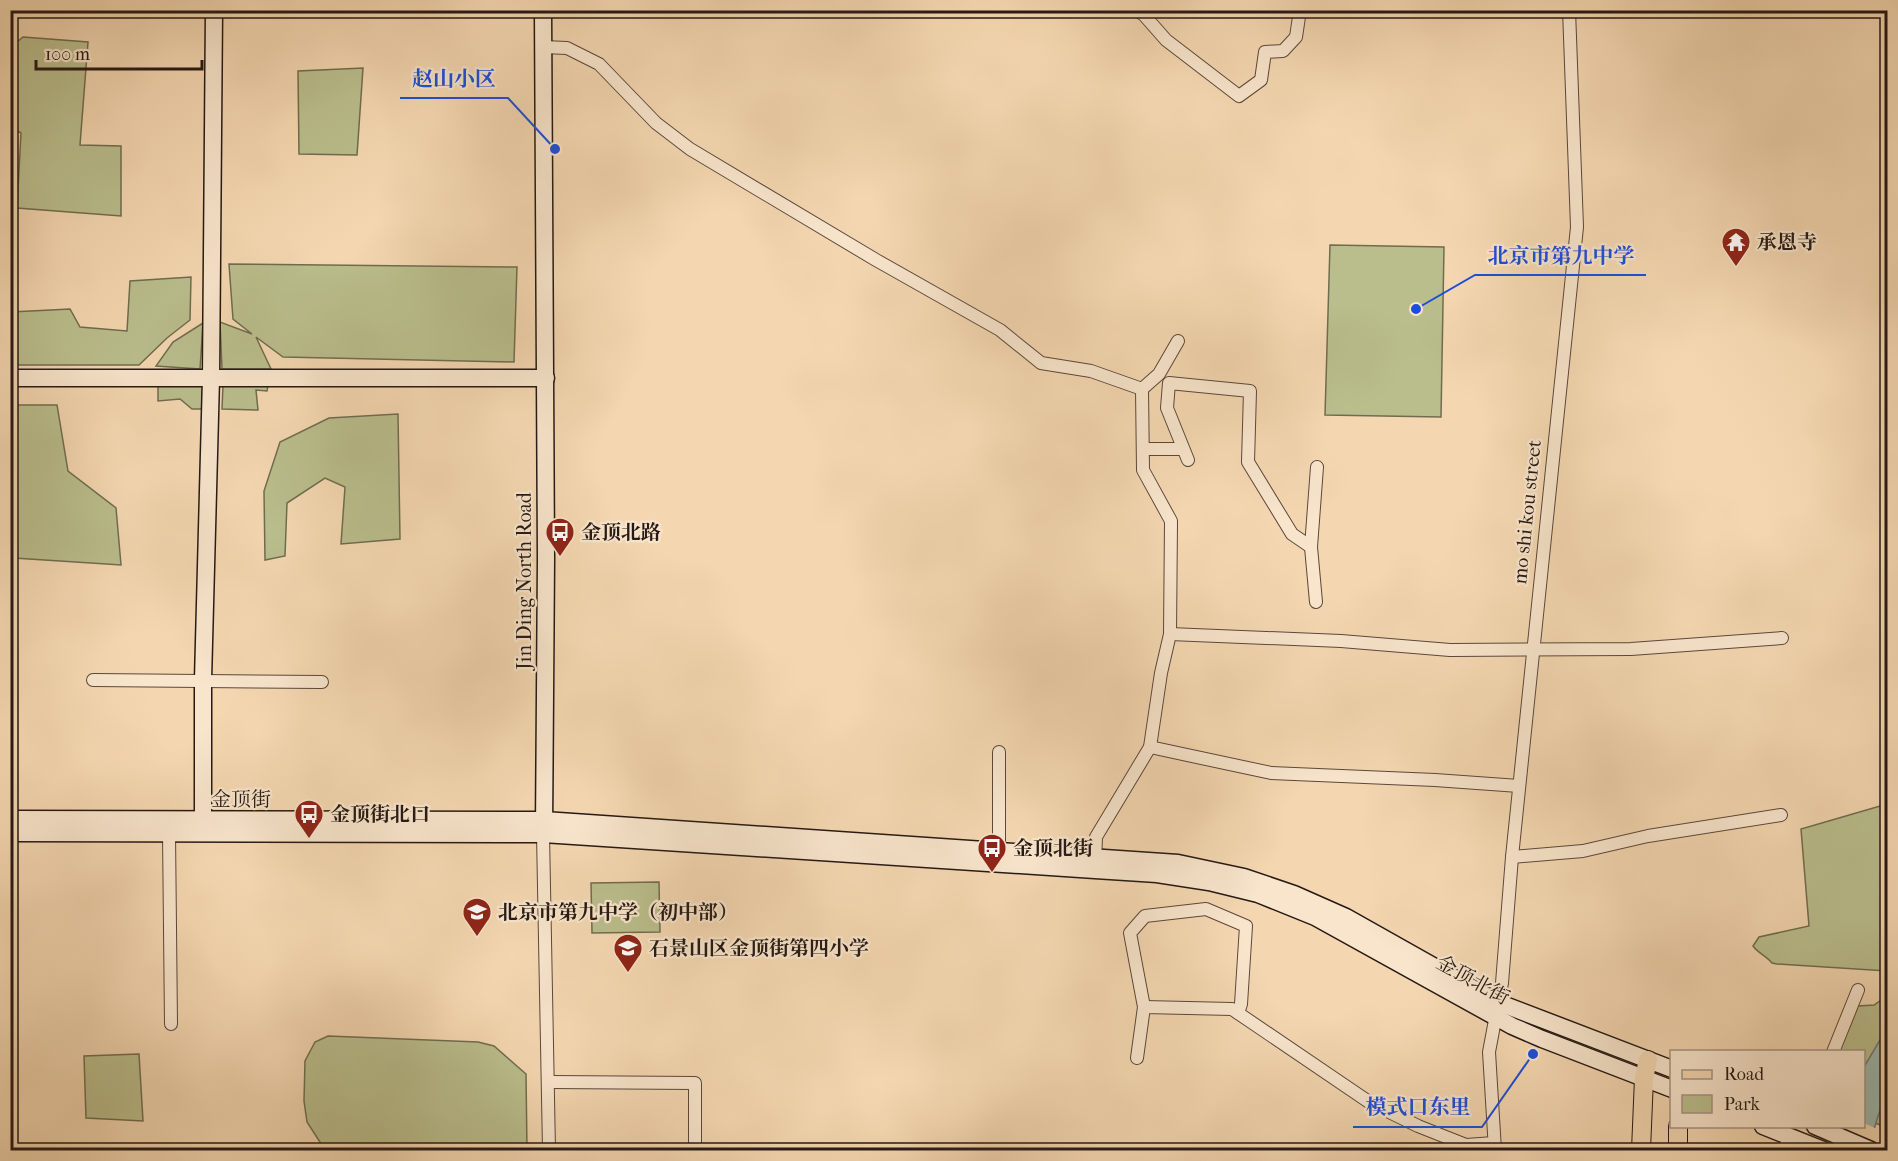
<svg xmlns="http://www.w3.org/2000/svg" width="1898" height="1161" font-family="'IM FELL French Canon','Noto Serif SC',serif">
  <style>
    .green { fill: #babe8d; stroke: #706c50; stroke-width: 1.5 }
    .water { fill: #9cb9ae; stroke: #6d7970; stroke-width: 1.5 }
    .pier { fill: #f4d7b1 }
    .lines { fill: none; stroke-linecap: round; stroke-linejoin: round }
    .street-casing { stroke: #5a483b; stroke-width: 14 }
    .secondary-casing { stroke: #261914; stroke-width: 19 }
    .primary-casing { stroke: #261914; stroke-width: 20 }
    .street { stroke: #f8e5cc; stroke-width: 12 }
    .secondary { stroke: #f8e5cc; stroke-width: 16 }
    .primary { stroke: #f4d7b1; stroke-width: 18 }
    .labels { text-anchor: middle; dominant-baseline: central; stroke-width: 4.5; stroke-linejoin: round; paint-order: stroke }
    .poi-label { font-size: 20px; font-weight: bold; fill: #261914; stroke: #f8e5cc; text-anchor: start }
    .street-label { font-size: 20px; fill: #261914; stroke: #f8e5cc }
    .leader { fill: none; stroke: #1d4ed8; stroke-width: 2 }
    .callout-dot { fill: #1d4ed8; stroke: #f8e5cc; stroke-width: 2 }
    .callout-label { font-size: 21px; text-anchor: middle; font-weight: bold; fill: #1d4ed8; stroke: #f8e5cc; stroke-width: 4.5; stroke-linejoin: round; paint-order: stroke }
  </style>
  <rect width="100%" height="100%" fill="#f4d7b1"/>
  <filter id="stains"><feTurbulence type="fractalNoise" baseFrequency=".00333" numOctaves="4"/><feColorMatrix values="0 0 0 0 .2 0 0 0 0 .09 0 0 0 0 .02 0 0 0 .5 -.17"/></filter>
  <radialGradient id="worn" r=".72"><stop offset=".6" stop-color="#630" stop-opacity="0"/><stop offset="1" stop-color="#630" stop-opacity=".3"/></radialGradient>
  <!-- green -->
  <g class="green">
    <polygon points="23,37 88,42 80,145 121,146 121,216 17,208 21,133 11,127 10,48"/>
    <polygon points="363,68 357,155 299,154 298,71"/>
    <polygon points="1330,245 1444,247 1441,417 1325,415"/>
    <polygon points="229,264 517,267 514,362 283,357 256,337 271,369 222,369 220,322 252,334 233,319"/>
    <polygon points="191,277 190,320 167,338 139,365 11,365 11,312 70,309 80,327 127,331 130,281"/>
    <polygon points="203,323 200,369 156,366 173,342"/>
    <polygon points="158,384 203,384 207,409 192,409 180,399 158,401"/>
    <polygon points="223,385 268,385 267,391 256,390 258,410 222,409"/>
    <polygon points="10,405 57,405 68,471 116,508 121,565 14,558 11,476"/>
    <polygon points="398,414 400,539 341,544 345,487 325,478 287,503 285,556 265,560 264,491 280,442 329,418"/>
    <path d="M1887 804V971L1777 964 1772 963C1766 956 1758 953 1753 946L1759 937 1809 926 1801 829Z"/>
    <polygon points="659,882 660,932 592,933 591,883"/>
    <polygon points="1887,996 1887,1128 1864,1118 1864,1052 1837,1052 1858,1006 1874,1005"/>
    <polygon points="328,1036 478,1042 494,1046 526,1074 527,1150 325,1150 307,1122 304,1101 305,1061 315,1042"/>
    <polygon points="139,1054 143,1121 86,1118 84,1056"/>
  </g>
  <!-- water -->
  <polygon class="water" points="1887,1028 1887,1095 1878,1116 1868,1150 1864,1126 1864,1067"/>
  <!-- pier -->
  <polygon class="pier" points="1864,1123 1877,1129 1871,1150 1824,1150 1833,1126 1864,1126"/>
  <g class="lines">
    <!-- street casing -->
    <g class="street-casing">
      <g id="street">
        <polyline points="1137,10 1144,15 1166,40 1239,96 1261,80 1265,52 1283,51 1296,37 1300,10"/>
        <polyline points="543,47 567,48 599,64 656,123 690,149 876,260 1000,330 1041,363 1091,371 1142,389"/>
        <polyline points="1142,389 1159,374 1178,341"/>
        <polyline points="1143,449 1183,449"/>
        <polyline points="1188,460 1167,408 1169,383 1250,391 1248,462 1292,534 1311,547"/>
        <polyline points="1316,602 1311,547 1317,467"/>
        <polyline points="1170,634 1341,641 1450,650 1631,649 1782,638"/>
        <polyline points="93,680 322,682"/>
        <polyline points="1150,747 1271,773 1435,780 1519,786"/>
        <polyline points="999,752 999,850"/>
        <polyline points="169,833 171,1024"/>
        <polyline points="543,834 549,1150"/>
        <polyline points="1512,857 1583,851 1648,836 1781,815"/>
        <polyline points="1095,864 1096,837 1150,747 1161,673 1170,634 1171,521 1143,470 1142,389"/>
        <polyline points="1144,1007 1130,933 1145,916 1206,909 1246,926 1241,1004 1238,1013"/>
        <polyline points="1833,1052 1858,990"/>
        <polyline points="1137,1058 1144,1007 1232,1009 1369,1102 1418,1126 1466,1145 1494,1143"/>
        <polyline points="549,1082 695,1083 695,1150"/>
        <polyline points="1495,1150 1489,1052 1502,983 1512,857 1577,227 1569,10"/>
        <polyline points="1784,1150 1789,1137"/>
      </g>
    </g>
    <!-- secondary casing -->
    <g class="secondary-casing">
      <g id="secondary">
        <polyline points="543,10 546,558 544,830"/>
        <polyline points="10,378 546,378"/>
        <polyline points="10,819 544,820 1178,863 1244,877 1294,894 1346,917 1497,1002 1672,1069"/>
        <polyline points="203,819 203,680 211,378 214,10"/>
        <polyline points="10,833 543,834 1095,870 1157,874 1209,882 1258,894 1315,917 1512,1026 1542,1039 1672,1089"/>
        <polyline points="1763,1126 1823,1150"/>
        <polyline points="1815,1126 1871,1150"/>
      </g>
    </g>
    <!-- primary casing -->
    <g class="primary-casing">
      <g id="primary">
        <polyline points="1641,1150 1644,1078 1648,1060"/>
        <polyline points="1678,1150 1678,1126"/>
      </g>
    </g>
    <!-- street -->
    <use href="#street" class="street"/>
    <!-- secondary -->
    <use href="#secondary" class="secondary"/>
    <!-- primary -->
    <use href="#primary" class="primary"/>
  </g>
  <!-- icons -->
  <defs>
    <g id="temple-pin" transform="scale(1.5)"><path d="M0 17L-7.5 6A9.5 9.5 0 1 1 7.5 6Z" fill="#8f2418" stroke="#f8e5cc"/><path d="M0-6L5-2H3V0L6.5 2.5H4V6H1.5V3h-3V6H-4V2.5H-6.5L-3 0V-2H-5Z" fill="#fff"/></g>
    <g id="bus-pin" transform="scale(1.5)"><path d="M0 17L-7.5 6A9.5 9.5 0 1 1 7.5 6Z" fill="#8f2418" stroke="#f8e5cc"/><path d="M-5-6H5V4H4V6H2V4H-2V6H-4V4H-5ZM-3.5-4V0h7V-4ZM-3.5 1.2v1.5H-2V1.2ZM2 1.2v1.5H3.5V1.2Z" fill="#fff"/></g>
    <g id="school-pin" transform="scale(1.5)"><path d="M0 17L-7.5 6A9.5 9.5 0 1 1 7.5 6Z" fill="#8f2418" stroke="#f8e5cc"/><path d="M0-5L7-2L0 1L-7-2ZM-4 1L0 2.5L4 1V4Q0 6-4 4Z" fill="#fff"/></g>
  </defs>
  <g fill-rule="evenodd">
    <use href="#temple-pin" x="1736" y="242"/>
    <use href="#bus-pin" x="560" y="532"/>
    <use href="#bus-pin" x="309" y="814"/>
    <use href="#bus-pin" x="992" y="848"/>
    <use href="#school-pin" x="477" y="912"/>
    <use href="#school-pin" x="628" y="948"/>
  </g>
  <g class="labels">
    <!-- poi labels -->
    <g class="poi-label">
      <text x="1757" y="242">承恩寺</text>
      <text x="581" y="532">金顶北路</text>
      <text x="330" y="814">金顶街北口</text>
      <text x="1013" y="848">金顶北街</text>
      <text x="498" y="912">北京市第九中学（初中部）</text>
      <text x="649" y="948">石景山区金顶街第四小学</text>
    </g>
    <!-- street labels -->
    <g class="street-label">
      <text transform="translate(1527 512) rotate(-84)">mo shi kou street</text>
      <text transform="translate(524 581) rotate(-90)">Jin Ding North Road</text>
      <text x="241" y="799">金顶街</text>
      <text transform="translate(1473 980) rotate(29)">金顶北街</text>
    </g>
  </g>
  <!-- callouts -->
  <path class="leader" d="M555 149L508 98H400M1416 309L1475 275H1646M1533 1054L1482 1127H1353"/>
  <g class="callout-dot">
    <circle cx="555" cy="149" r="6"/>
    <circle cx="1416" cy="309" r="6"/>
    <circle cx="1533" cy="1054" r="6"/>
  </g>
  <g class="callout-label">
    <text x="454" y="86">赵山小区</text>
    <text x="1561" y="263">北京市第九中学</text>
    <text x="1418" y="1114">模式口东里</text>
  </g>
  <!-- margin -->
  <rect width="1898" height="1161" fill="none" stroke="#f4d7b1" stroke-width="36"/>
  <rect x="12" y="12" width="1874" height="1137" fill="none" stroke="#261914" stroke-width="3"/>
  <rect x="18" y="18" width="1862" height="1125" fill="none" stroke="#261914" stroke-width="1.5"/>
  <!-- legend -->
  <rect x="1670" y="1050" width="195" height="78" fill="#f8e5cc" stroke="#a49382" stroke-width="1.5"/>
  <rect x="1682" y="1070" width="30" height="9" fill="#f4d7b1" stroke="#a49382" stroke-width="1.5"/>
  <text x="1724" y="1080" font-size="18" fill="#261914">Road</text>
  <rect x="1682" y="1095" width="30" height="18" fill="#babe8d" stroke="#a49382" stroke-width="1.5"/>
  <text x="1724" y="1110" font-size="18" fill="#261914">Park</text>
  <!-- scale -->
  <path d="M36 60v9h166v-9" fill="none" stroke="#261914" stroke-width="3"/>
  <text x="45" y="60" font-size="18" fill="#261914" stroke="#f8e5cc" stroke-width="4.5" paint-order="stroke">100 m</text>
  <rect width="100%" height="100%" filter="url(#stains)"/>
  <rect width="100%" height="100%" fill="url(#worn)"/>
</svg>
